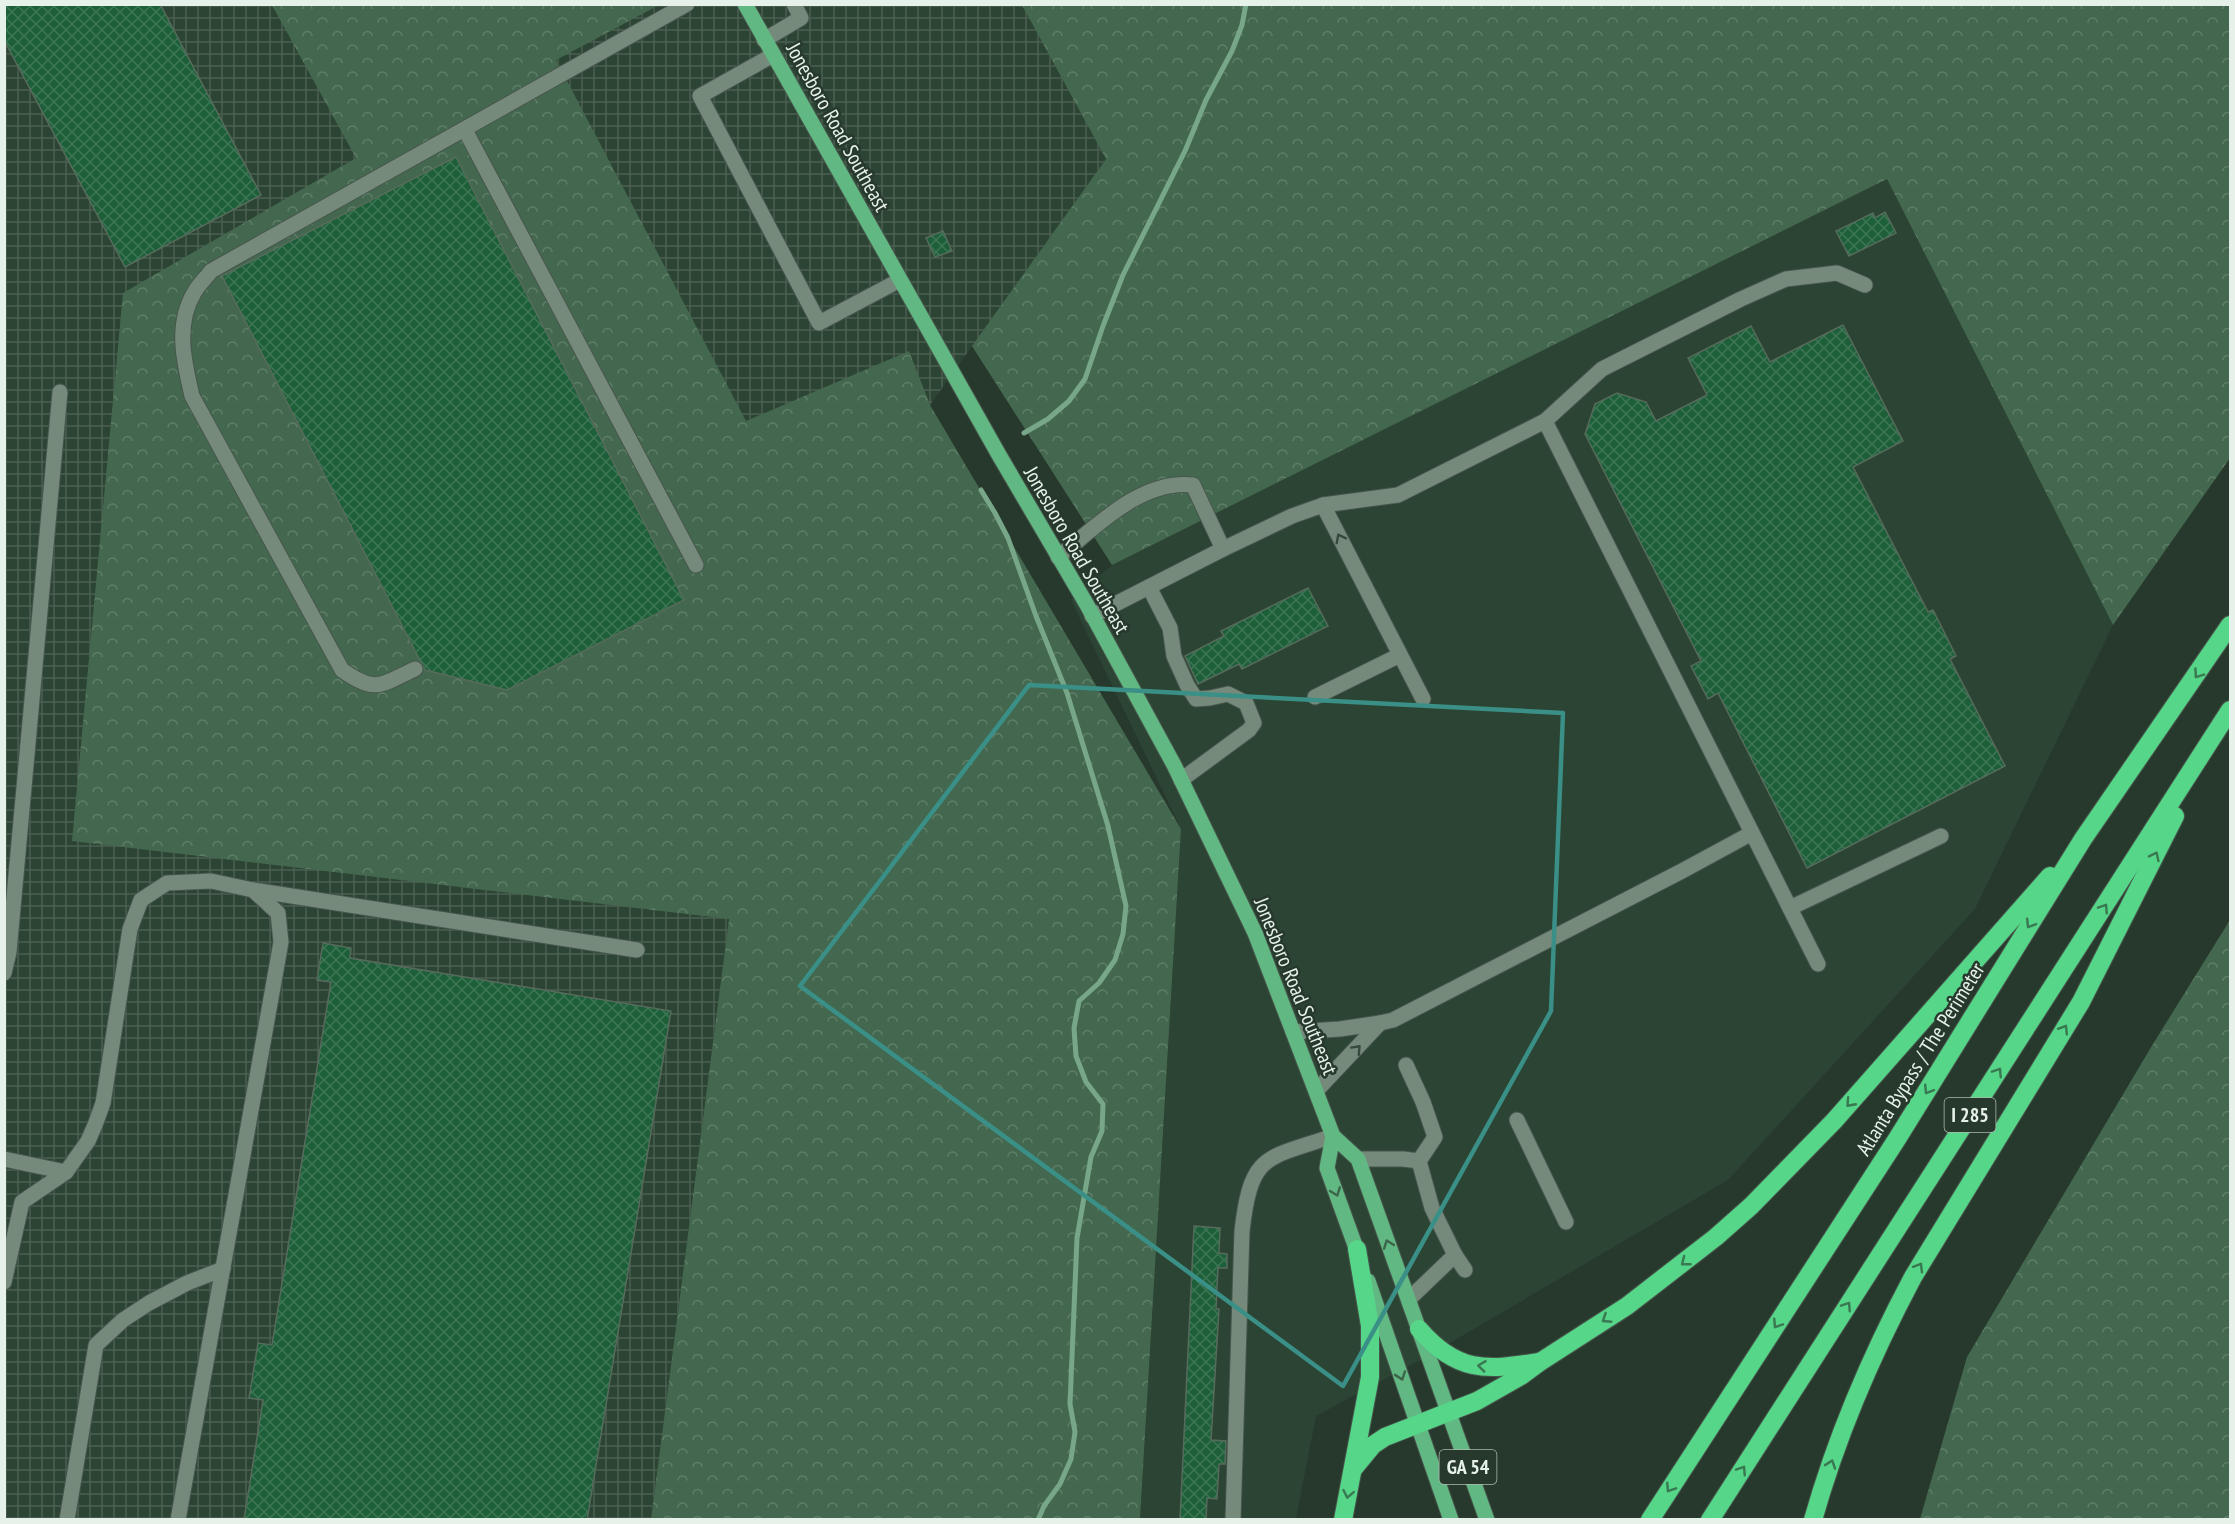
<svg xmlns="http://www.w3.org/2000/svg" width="2235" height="1524" font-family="'PT Sans Narrow',sans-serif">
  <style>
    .built { fill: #2c4433 }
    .industrial { fill: url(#industrial-grid) }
    .forest { fill: url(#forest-crowns) }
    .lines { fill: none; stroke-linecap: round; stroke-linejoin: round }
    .stream { stroke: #77a788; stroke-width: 5 }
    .building { fill: url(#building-cross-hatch); stroke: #576b5d; stroke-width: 1.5 }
    .minor-casing { stroke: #47564c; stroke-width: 17 }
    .major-casing { stroke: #47564c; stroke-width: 17 }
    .highway-casing { stroke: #47564c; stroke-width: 20 }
    .minor { stroke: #768a7b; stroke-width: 15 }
    .major { stroke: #62b883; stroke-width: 15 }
    .highway { stroke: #55d688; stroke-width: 18 }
    .oneway { stroke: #37493c }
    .oneway2 { stroke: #397851 }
    .oneway3 { stroke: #3c654a }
    .marked { fill: none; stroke: #3a8f87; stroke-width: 4.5; stroke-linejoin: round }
    .labels { text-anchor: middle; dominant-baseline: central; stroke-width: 5; stroke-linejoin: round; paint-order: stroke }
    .shield { fill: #27392c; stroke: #adbab0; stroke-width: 1.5 }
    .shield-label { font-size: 20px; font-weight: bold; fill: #e6f1e9 }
    .street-label { font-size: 21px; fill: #e6f1e9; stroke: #27392c }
  </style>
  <defs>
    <pattern id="industrial-grid" width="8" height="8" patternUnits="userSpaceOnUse" patternTransform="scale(1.5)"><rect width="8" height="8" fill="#2c4433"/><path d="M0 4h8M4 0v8" fill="none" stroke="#4b5f51"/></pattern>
    <pattern id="forest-crowns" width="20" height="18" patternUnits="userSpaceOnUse" patternTransform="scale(1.5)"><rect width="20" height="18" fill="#44684f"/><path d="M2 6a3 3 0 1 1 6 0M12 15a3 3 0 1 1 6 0" fill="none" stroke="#5f7e68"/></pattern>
    <pattern id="building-cross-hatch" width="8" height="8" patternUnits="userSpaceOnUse" patternTransform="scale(1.5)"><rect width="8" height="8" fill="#1d5f38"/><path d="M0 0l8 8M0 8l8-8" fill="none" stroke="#3e7655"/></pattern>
  </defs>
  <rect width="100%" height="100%" fill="#27392c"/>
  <!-- built -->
  <polygon class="built" points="1887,179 2113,625 1975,909 1728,1180 1426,1357 1316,1416 1296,1519 1140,1520 1181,829 1071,600 1112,565"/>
  <!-- industrial -->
  <polygon class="industrial" points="5,5 1027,5 1106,159 930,405 729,919 651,1519 5,1520"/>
  <!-- forest -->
  <g class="forest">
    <polygon points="272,5 659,5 556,60 746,421 909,351 930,405 1181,829 1140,1519 651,1519 729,919 72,841 123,293 356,158"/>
    <polygon points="1022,5 2230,5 2230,458 2113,625 1887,179 1112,565 972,346 1106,159"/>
    <polygon points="2230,920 2230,1519 1920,1519 1967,1357 2153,1044"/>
  </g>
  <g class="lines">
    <!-- stream -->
    <g class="stream">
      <polyline points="1024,433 1048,419 1069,401 1085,379 1103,326 1123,275 1185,151 1206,100 1232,51 1242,25 1246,4"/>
      <polyline points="981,490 995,513 1008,538 1036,616 1067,693 1108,826 1126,906 1123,934 1115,960 1099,983 1079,1001 1074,1028 1076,1056 1086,1082 1103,1104 1102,1131 1091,1157 1077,1238 1070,1404 1075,1432 1071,1459 1060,1484 1044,1506 1038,1520"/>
    </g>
  </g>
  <!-- building -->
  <g class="building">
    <polygon points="4,4 160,4 261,195 125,267 4,40"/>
    <polygon points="456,157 684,600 507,690 425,670 222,276"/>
    <polygon points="1885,212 1896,233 1849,256 1836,231 1873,213 1875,218"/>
    <polygon points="943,231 952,251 935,257 926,238"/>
    <polygon points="1843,325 1903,441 1853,467 1928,612 1933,610 1956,656 1950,659 2005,766 1807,868 1718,693 1708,699 1691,666 1701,661 1585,434 1595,404 1617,393 1646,402 1656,421 1707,395 1688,358 1751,326 1770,362"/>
    <polygon points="1308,588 1328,626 1242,669 1239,664 1198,684 1185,656 1224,636 1221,631"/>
    <polygon points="323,943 351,948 350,958 671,1011 587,1520 244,1520 263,1400 249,1398 258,1343 272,1345 331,982 317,980"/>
    <polygon points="1194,1226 1220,1228 1219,1253 1227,1254 1227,1268 1218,1268 1216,1309 1219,1309 1211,1440 1226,1441 1225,1464 1219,1464 1217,1499 1207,1498 1206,1520 1180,1520"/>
  </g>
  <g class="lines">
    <!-- minor casing -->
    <g class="minor-casing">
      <g id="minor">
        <polyline points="764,40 801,18 794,4"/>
        <polyline points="773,55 700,96 819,323 900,280"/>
        <polyline points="465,130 696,565"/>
        <polyline points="1545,421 1602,369 1741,299 1786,279 1837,273 1865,285"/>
        <polyline points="1323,505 1423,699"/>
        <path d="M1058 557C1096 527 1141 479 1193 485L1223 549"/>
        <polyline points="1149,587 1170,628 1174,656 1187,685 1196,699 1210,698 1228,694 1246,703 1254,723 1249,730 1181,780"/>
        <polyline points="1092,616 1223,549 1292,516 1323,505 1398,495 1545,421 1818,964"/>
        <path d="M415 669C380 685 376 694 342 670L192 396C184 362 175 325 194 293 198 285 206 278 211 271L687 4"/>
        <polyline points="1315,697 1400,655"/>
        <polyline points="253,890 637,950"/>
        <polyline points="1790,908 1941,836"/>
        <polyline points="4,973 9,952 60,392"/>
        <polyline points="1380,1023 1393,1020 1682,871 1752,833"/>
        <polyline points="1293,1032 1340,1029 1380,1023 1316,1091"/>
        <polyline points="1406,1065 1423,1102 1435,1137 1419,1161"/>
        <polyline points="1517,1120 1566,1222"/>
        <polyline points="4,1159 66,1172"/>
        <polyline points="1358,1159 1403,1159 1419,1161"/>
        <polyline points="1419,1161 1432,1208 1455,1255"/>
        <polyline points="4,1282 22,1202 66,1172 88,1141 95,1125 103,1103 130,929 141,900 167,883 211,881 253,890 278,913 281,942 178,1520"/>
        <polyline points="1409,1299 1455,1255 1465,1270"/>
        <polyline points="67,1520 96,1345 123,1320 149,1303 187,1283 223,1269"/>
        <path d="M1233 1520 1242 1231C1251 1153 1265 1159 1333 1136"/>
      </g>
    </g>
    <!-- major casing -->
    <g class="major-casing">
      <g id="major">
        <polyline points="745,4 999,455 1087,605 1174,765 1255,933 1333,1136 1358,1159 1487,1520"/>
        <polyline points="1333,1136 1327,1168 1360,1259"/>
        <polyline points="1368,1281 1451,1520"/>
      </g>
    </g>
    <!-- highway casing -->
    <g class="highway-casing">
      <g id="highway">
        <path d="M1419 1329C1456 1372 1485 1371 1538 1362"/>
        <polyline points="1354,1468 1373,1445 1385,1437 1477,1401 1521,1376 1540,1362 1627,1306 1716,1237 1751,1206 1834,1121 2050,876"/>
        <polyline points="1343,1520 1370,1377 1370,1326 1357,1249"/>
        <polyline points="1650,1520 1897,1139 2083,839 2230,625"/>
        <polyline points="1710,1520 2230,710"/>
        <path d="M1813 1520C1837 1435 1872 1354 1913 1277L2081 1002 2175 816"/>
      </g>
    </g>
    <!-- minor -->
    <use href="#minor" class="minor"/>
    <!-- major -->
    <use href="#major" class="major"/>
    <!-- highway -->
    <use href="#highway" class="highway"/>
  </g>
  <!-- one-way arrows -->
  <defs><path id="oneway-chevron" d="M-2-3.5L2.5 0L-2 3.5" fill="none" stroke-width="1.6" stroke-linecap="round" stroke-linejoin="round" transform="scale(1.5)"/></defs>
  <g class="oneway">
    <use href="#oneway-chevron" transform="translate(1340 538) rotate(-117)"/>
    <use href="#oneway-chevron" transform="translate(1357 1049) rotate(-47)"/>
  </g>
  <g class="oneway2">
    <use href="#oneway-chevron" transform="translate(2198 674) rotate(125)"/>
    <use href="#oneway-chevron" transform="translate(2155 856) rotate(-64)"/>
    <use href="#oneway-chevron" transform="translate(2104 908) rotate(-57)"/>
    <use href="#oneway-chevron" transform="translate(2030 924) rotate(122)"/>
    <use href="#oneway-chevron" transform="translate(2064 1029) rotate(-58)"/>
    <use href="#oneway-chevron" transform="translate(1998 1072) rotate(-57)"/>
    <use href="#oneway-chevron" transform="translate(1928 1090) rotate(122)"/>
    <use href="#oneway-chevron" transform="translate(1850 1103) rotate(132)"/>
    <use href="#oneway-chevron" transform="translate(1685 1262) rotate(142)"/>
    <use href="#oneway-chevron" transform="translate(1919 1267) rotate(-59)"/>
    <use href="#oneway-chevron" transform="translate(1847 1306) rotate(-57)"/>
    <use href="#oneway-chevron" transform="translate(1606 1319) rotate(147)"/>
    <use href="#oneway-chevron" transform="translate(1777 1324) rotate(123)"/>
    <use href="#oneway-chevron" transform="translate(1482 1366) rotate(-173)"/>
    <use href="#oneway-chevron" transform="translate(1831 1464) rotate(-71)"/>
    <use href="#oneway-chevron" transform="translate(1742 1470) rotate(-57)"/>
    <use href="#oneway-chevron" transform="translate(1670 1488) rotate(123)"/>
    <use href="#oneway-chevron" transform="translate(1348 1494) rotate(101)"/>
  </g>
  <g class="oneway3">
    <use href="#oneway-chevron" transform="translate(1336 1192) rotate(69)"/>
    <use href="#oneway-chevron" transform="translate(1388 1244) rotate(-110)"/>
    <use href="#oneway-chevron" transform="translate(1401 1376) rotate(71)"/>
  </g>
  <!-- marked area -->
  <path class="marked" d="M1029 685 1563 713 1551 1011 1343 1386 800 986Z"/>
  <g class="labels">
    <!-- shield labels -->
    <g class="shield">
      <rect x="1944.5" y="1098" width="51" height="34" rx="4.5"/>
      <rect x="1439.5" y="1450" width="57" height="34" rx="4.5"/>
    </g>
    <g class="shield-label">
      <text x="1970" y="1115">I 285</text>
      <text x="1468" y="1467">GA 54</text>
    </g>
    <!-- street labels -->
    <g class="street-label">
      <text transform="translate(838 127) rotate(61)">Jonesboro Road Southeast</text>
      <text transform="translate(1077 550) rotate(60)">Jonesboro Road Southeast</text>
      <text transform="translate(1296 986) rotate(68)">Jonesboro Road Southeast</text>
      <text transform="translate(1920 1059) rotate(-58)">Atlanta Bypass / The Perimeter</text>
    </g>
  </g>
  <!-- border -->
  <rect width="2235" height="1524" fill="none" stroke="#e6f1e9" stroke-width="12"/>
</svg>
